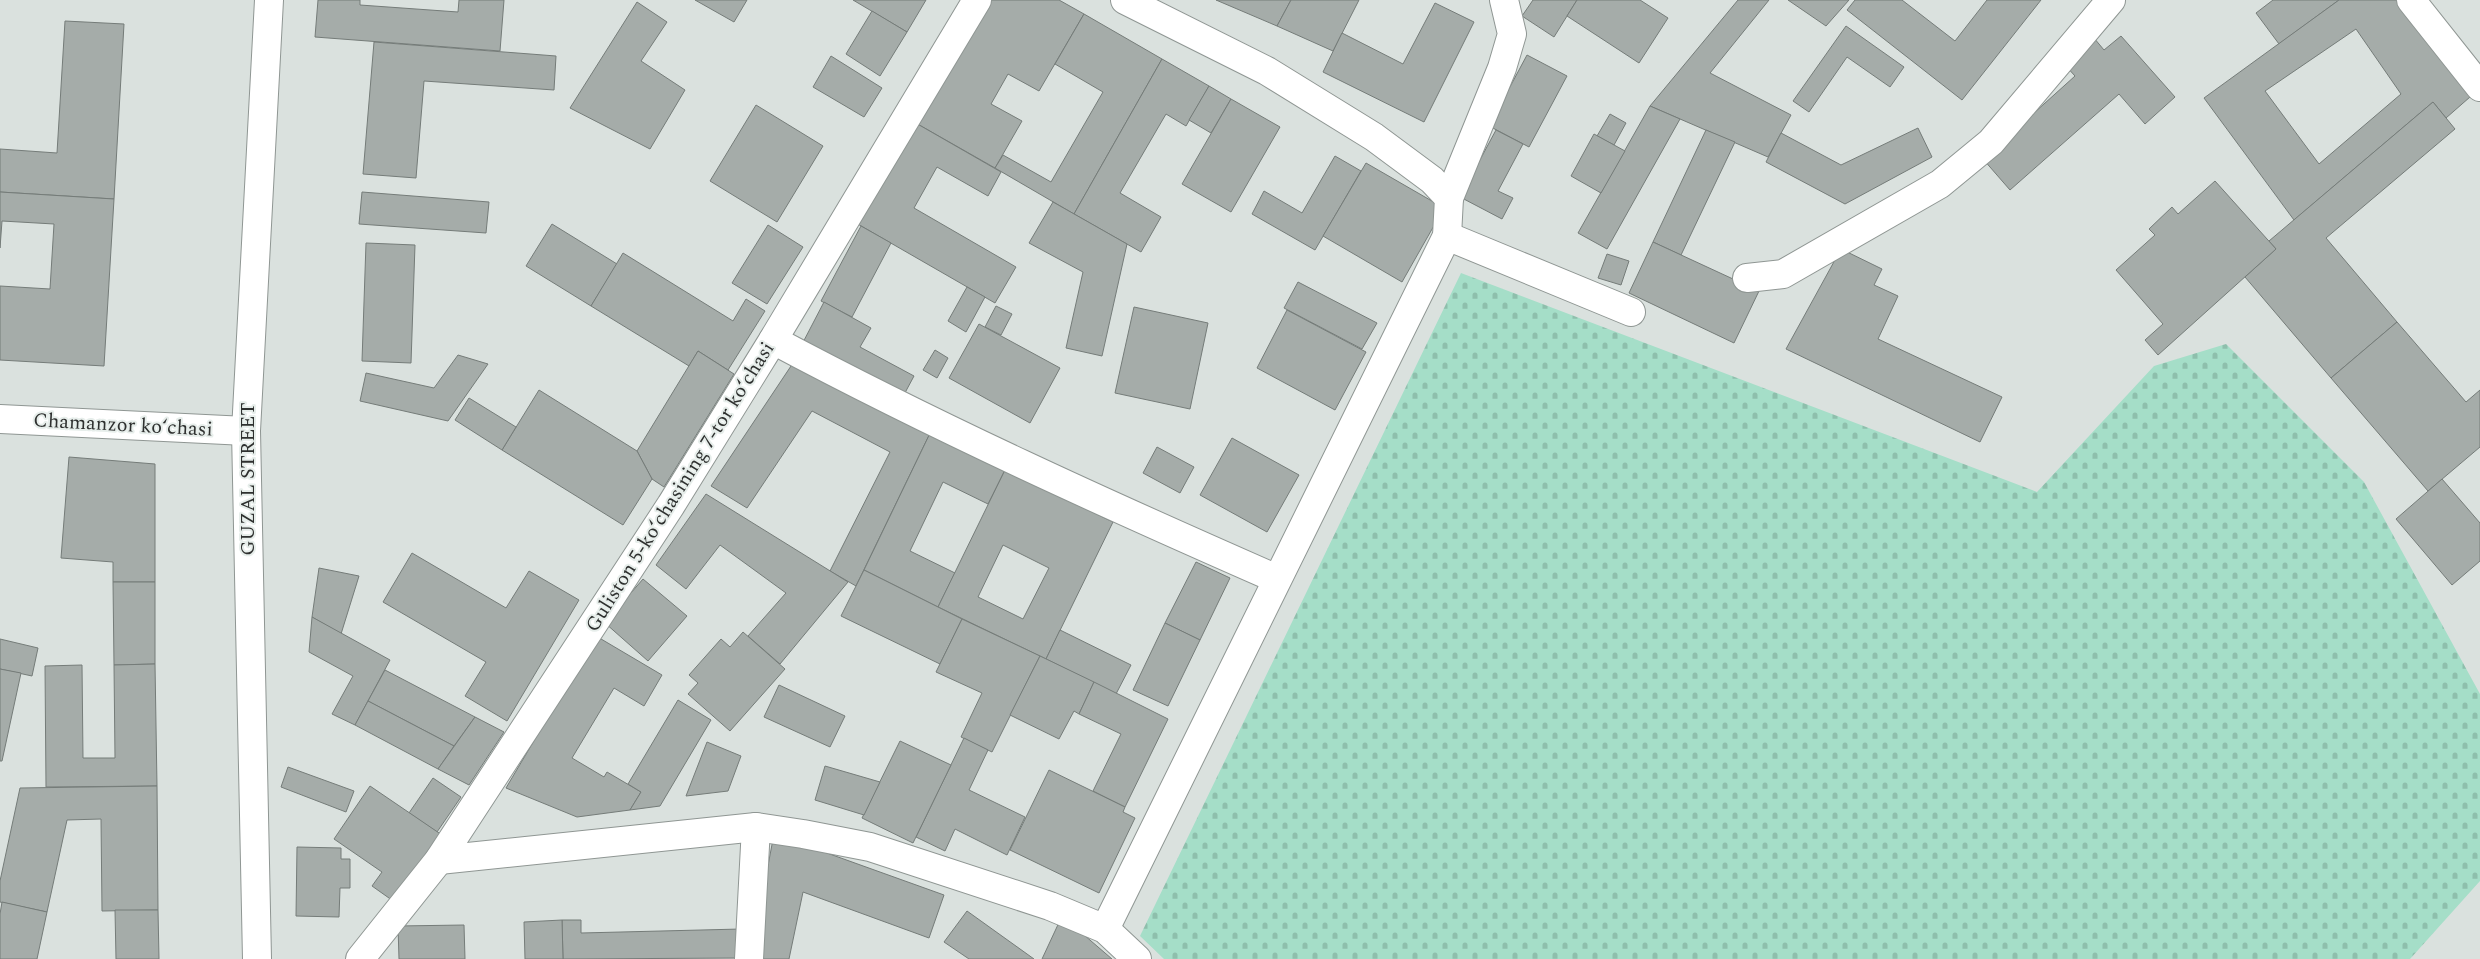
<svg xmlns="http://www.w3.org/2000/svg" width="2480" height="959" font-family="Spectral,serif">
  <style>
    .cemetery { fill: url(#cemetery-stones) }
    .building { fill: #a5aca9; stroke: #757c79; fill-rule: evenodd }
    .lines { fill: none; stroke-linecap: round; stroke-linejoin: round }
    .street-casing { stroke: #8f9693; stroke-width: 30 }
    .secondary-casing { stroke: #8f9693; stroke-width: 30 }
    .street { stroke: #fff; stroke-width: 28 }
    .secondary { stroke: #fff; stroke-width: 28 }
    .labels { text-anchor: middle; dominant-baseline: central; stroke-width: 4; stroke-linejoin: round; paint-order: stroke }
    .street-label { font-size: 20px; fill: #2e302f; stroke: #e7eeeb }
  </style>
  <defs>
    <pattern id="cemetery-stones" width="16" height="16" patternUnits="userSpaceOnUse" patternTransform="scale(1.25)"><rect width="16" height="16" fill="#a5dec8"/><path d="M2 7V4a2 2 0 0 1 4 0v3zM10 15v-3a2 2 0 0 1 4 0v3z" fill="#8ebfac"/></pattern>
  </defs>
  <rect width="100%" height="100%" fill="#dae1de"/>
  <!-- cemetery -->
  <polygon class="cemetery" points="1461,273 2037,492 2154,366 2226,344 2364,482 2480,694 2480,881 2410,959 1164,959 1140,936"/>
  <!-- building -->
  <g class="building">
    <polygon points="318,0 360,0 360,5 458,12 459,0 504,0 500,51 315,37"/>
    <polygon points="695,0 747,0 734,22"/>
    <polygon points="853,0 926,0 907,32"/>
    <polygon points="985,0 1059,0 1084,14 1039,91 1008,74 991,104 1022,121 995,168 914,122"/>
    <polygon points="1216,0 1291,0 1277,26"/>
    <polygon points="1291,0 1359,0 1333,51 1277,26"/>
    <polygon points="1533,0 1577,0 1554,37 1522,16"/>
    <polygon points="1577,0 1640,0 1668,18 1639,63 1567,16"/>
    <polygon points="1738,0 1769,0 1710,73 1791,115 1768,157 1650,106"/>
    <polygon points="1788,0 1849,0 1826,26"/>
    <polygon points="1855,0 1902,0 1955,41 1987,0 2041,0 1962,100 1847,10"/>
    <polygon points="2273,0 2339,0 2279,44 2256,13"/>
    <path d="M2339 0H2398L2470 97 2446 118 2433 102 2294 220 2204 98ZM2356 29 2401 94 2319 164 2265 91Z"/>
    <polygon points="637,2 667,22 641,61 685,90 650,149 570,108"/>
    <polygon points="1435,3 1474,22 1424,122 1323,72 1342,33 1403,64"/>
    <polygon points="872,11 907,32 880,76 846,54"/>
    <polygon points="1084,14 1162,59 1074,214 995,168 1003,155 1051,182 1103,92 1055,64"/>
    <polygon points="65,21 124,24 114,199 0,192 0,149 57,153"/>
    <polygon points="1846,26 1904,67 1890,87 1847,57 1809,112 1793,101"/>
    <polygon points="2121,36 2175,97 2145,124 2119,94 2010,190 1983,159 2075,76 2065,65 2094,38 2104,50"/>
    <polygon points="374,42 556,56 554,90 424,81 416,178 363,174"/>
    <polygon points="1527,55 1567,76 1529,147 1489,126"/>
    <polygon points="831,56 882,88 864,117 813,87"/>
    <polygon points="1162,59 1209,86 1186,126 1166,114 1120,193 1161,217 1141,252 1074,214"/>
    <polygon points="1209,86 1231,99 1211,133 1189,120"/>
    <polygon points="1231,99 1280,127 1231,212 1182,184"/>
    <polygon points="2433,102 2455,129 2326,238 2397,322 2331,378 2245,277 2276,249 2269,241"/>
    <polygon points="756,105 823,146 777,222 710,181"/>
    <polygon points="1650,106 1680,119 1607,249 1578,233"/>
    <polygon points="1610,114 1626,123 1614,145 1597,136"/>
    <polygon points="914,122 1001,172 988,196 937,167 914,208 1016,267 995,303 856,223"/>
    <polygon points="1918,128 1932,157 1845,204 1766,162 1781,133 1841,165"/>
    <polygon points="1496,130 1523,144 1498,191 1513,198 1502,219 1460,197"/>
    <polygon points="1706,130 1735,142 1681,255 1653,242"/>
    <polygon points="1594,134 1625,151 1601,193 1571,176"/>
    <polygon points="1335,156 1361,171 1315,250 1252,214 1264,191 1302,213"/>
    <polygon points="1366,163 1444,208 1402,282 1323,236"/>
    <polygon points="2215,181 2276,249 2158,355 2145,340 2163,324 2116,270 2155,235 2149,229 2172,207 2178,214"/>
    <polygon points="0,192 114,199 104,366 0,360 0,286 50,289 54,224 2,221 0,248"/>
    <polygon points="362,192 489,202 486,233 359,224"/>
    <polygon points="1053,202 1127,244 1102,356 1066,348 1083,272 1029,243"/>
    <polygon points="552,224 617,264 591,306 526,266"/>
    <polygon points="768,225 803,247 767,304 732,283"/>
    <polygon points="861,226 891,243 852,317 821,301"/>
    <polygon points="1653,242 1759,291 1734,343 1629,293"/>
    <polygon points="366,243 415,245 411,363 362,361"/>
    <polygon points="1841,249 1882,269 1874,285 1898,296 1878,339 2002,397 1980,442 1786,349"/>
    <polygon points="623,253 733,321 746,299 765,311 728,370 698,351 689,366 591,306"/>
    <polygon points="1607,254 1629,261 1621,285 1598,278"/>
    <polygon points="1298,282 1377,323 1362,349 1284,308"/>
    <polygon points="967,287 985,297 966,332 948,321"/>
    <polygon points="824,302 871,328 860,347 914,376 899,404 799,350"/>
    <polygon points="996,306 1012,314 1001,335 985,327"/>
    <polygon points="1134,307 1208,323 1190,409 1115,393"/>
    <polygon points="1287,310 1366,352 1335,410 1257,368"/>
    <polygon points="2397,322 2466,402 2480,390 2480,447 2428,491 2331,378"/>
    <polygon points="979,324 1060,368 1030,423 949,378"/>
    <polygon points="935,350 948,358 937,378 923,370"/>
    <polygon points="698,351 734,374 664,487 652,479 637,451"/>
    <polygon points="458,355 488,364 448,421 360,401 366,373 434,388"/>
    <polygon points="797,357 934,425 856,586 830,571 890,452 812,411 747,508 711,486"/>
    <polygon points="539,390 637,451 652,479 623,525 502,450"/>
    <polygon points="469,398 516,427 502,450 455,420"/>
    <polygon points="934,425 1009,462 988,504 943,482 910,551 955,573 938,607 864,570"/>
    <polygon points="1232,438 1299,475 1267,532 1200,495"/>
    <polygon points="1157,447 1194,467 1180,493 1143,473"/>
    <polygon points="69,457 155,464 155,582 113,582 113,562 61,558"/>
    <path d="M1005 470 1113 522 1046 659 938 607ZM1003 545 1049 568 1023 619 978 597Z"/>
    <polygon points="2442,479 2480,523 2480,561 2452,585 2396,519"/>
    <polygon points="706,494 848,582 780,664 748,636 786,593 720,545 686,589 656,565"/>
    <polygon points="412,553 506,608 529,571 579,600 507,721 465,696 486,662 383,602"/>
    <polygon points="1196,562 1230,578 1200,640 1165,623"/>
    <polygon points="319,568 359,576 341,634 312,617"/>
    <polygon points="864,570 962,619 940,664 841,616"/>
    <polygon points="643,579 687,616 648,661 605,623"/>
    <polygon points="113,582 155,582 155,664 114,665"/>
    <polygon points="312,617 390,660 355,725 332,714 353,676 309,652"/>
    <polygon points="962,619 1040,656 992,752 961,737 982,693 936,672"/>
    <polygon points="1165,623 1200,640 1168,706 1133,690"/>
    <polygon points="1060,630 1131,665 1116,694 1046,659"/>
    <polygon points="743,632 785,669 730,731 688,694 698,683 689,675 721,639 730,647"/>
    <polygon points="596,636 662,675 644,706 614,688 572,758 604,777 607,772 641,792 630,810 577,817 506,788"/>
    <polygon points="0,639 38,648 32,676 0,669"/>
    <polygon points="1040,656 1094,682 1079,714 1074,711 1059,739 1010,715"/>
    <polygon points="155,664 157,786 46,787 45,666 82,665 83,758 115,758 114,665"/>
    <polygon points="0,669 21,673 2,761 0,761"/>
    <polygon points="385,670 475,717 454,746 368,701"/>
    <polygon points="1094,682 1168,719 1125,807 1093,791 1121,734 1079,714"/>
    <polygon points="779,685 845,716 830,747 764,717"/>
    <polygon points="678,700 711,720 660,806 630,810 641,792 628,784"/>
    <polygon points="368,701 454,746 438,769 355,725"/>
    <polygon points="475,717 504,732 469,785 438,769"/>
    <polygon points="964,738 988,750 969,790 1025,817 1007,855 955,829 945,851 916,837"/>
    <polygon points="900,741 951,765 913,843 862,818"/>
    <polygon points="707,742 741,756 728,791 686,796"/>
    <polygon points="825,766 880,782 864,815 815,800"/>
    <polygon points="288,767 354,791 346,812 281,787"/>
    <polygon points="1049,770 1125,807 1123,812 1135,818 1099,893 1010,850"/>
    <polygon points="433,778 461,797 437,832 409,813"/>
    <polygon points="157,786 158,910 102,911 101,819 67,820 47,912 0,902 0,881 20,788"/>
    <polygon points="370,786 442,835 396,903 372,886 382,872 334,839"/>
    <polygon points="774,834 944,895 929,938 803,892 789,959 754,959 751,955"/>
    <polygon points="297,847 341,848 341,859 350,859 350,888 340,888 339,917 296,916"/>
    <polygon points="2,902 47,912 37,959 0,959 0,914"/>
    <polygon points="115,910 158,910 159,959 116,959"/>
    <polygon points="967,911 1034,959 969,959 944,942"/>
    <polygon points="1062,916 1112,959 1042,959"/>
    <polygon points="562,920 581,920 581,933 741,929 741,958 563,959"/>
    <polygon points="562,920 563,959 525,959 524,922"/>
    <polygon points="464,925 465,959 399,959 398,926"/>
  </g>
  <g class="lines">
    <!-- street casing -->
    <g class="street-casing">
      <g id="street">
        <polyline points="2411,0 2480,87"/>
        <polyline points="1449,198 1502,68 1512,34 1504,0"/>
        <polyline points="1447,236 1631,312"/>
        <polyline points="1747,278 1783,274 1940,184 1991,142 2111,0"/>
        <path d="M773 340C938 428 1106 504 1277 579"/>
        <polyline points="0,419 246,431"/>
        <polyline points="439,860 756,827 803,834 870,847 1050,906 1105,929 1137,959"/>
        <polyline points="1105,929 1447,236 1449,198 1432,180 1374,137 1267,71 1125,0"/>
        <polyline points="360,959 439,860 671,505 773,340 977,0"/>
        <polyline points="749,959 756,827"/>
      </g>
    </g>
    <!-- secondary casing -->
    <g class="secondary-casing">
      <polyline id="secondary" points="257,959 246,431 269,0"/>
    </g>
    <!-- street -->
    <use href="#street" class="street"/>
    <!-- secondary -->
    <use href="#secondary" class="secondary"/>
  </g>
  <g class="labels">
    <!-- street labels -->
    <g class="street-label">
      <text transform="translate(123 425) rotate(3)">Chamanzor koʻchasi</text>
      <text transform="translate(248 479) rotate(-90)">GUZAL STREET</text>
      <text transform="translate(680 487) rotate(-58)">Guliston 5-koʻchasining 7-tor koʻchasi</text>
    </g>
  </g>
</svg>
